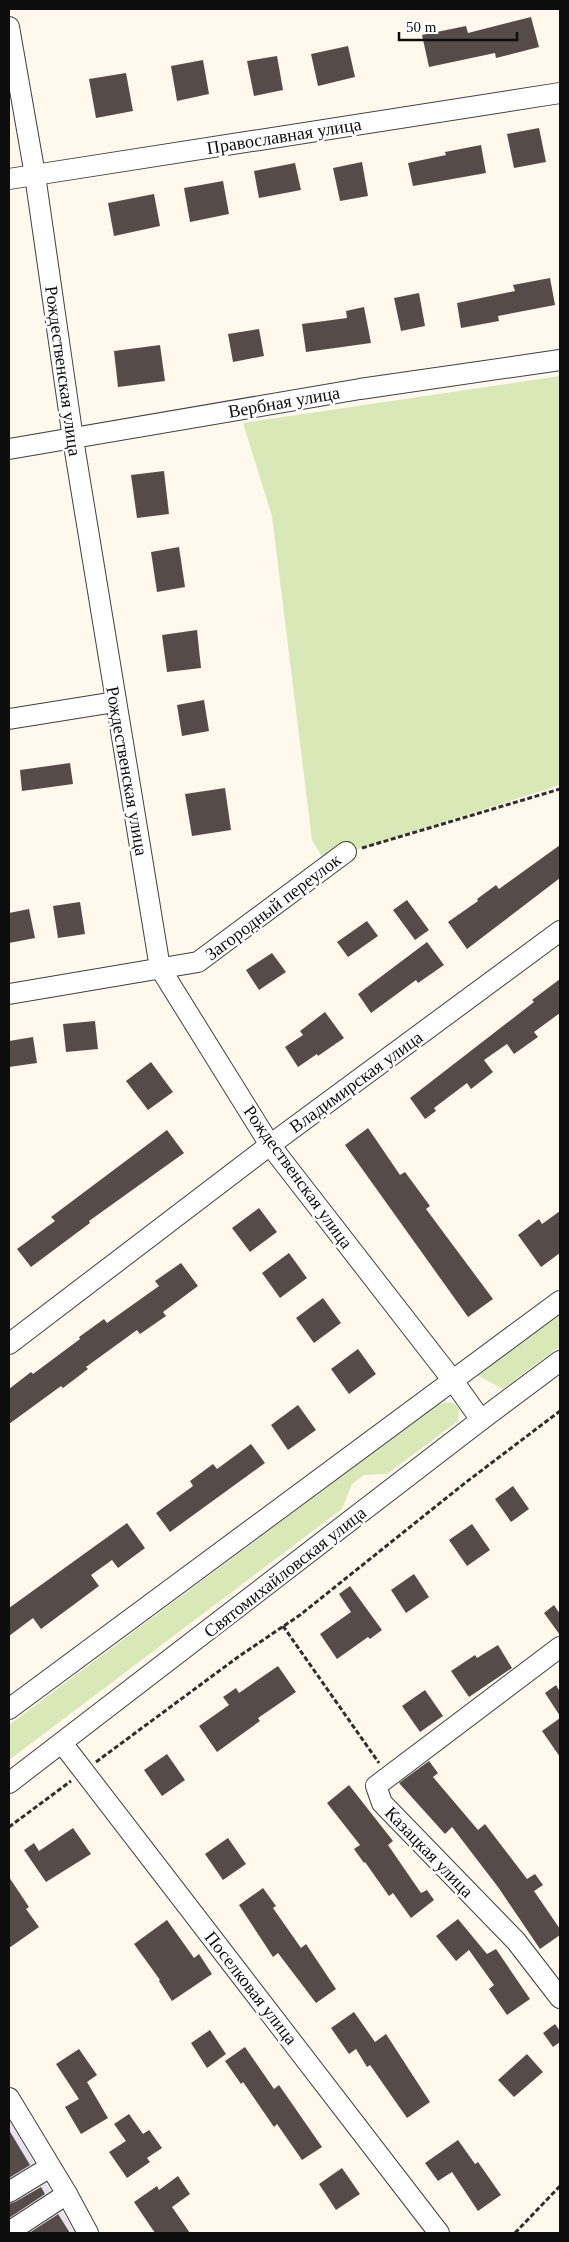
<svg xmlns="http://www.w3.org/2000/svg" width="569" height="2242" font-family="'Times New Roman',serif">
  <style>
    .industrial { fill: #e9e1eb }
    .green { fill: #d8e8b7 }
    .building { fill: #554c49 }
    .lines { fill: none; stroke-linecap: round; stroke-linejoin: round }
    .minor-casing { stroke: #404040; stroke-width: 22 }
    .path { stroke: #2f2f2f; stroke-width: 3; stroke-dasharray: 5 2.5; stroke-linecap: butt }
    .minor { stroke: #fff; stroke-width: 20 }
    .labels { text-anchor: middle; dominant-baseline: central; stroke-width: 5; stroke-linejoin: round; paint-order: stroke }
    .street-label { font-size: 18px; fill: #0d0d0d; stroke: #fff }
  </style>
  <rect width="100%" height="100%" fill="#fff8ed"/>
  <!-- industrial -->
  <polygon class="industrial" points="9,2119 75,2233 9,2233"/>
  <!-- green -->
  <g class="green">
    <polygon points="560,376 560,785 324,860 312,840 272,516 243,423"/>
    <polygon points="560,1308 560,1346 503,1389 471,1372"/>
    <polygon points="451,1402 459,1408 458,1421 387,1474 364,1475 352,1484 342,1509 9,1760 9,1725 438,1404"/>
  </g>
  <!-- building -->
  <g class="building">
    <polygon points="531,17 539,47 496,58 495,53 429,67 422,35 466,26 468,33"/>
    <polygon points="348,46 355,77 318,86 311,54"/>
    <polygon points="277,56 283,90 254,96 247,61"/>
    <polygon points="203,60 209,94 177,101 171,66"/>
    <polygon points="126,73 133,111 96,118 89,79"/>
    <polygon points="539,128 546,162 514,168 507,134"/>
    <polygon points="481,145 486,173 413,186 408,163 446,155 445,152"/>
    <polygon points="362,162 368,196 340,201 333,168"/>
    <polygon points="295,163 301,190 259,198 254,171"/>
    <polygon points="223,181 229,214 190,222 184,188"/>
    <polygon points="154,194 160,226 114,236 108,203"/>
    <polygon points="550,278 555,305 498,316 499,321 461,328 457,303 515,291 513,285"/>
    <polygon points="419,293 425,326 401,331 394,298"/>
    <polygon points="364,307 371,343 306,352 302,324 347,318 346,311"/>
    <polygon points="259,329 264,356 233,362 228,334"/>
    <polygon points="160,345 165,381 118,387 114,351"/>
    <polygon points="164,471 169,514 137,518 131,475"/>
    <polygon points="179,547 185,587 157,592 151,552"/>
    <polygon points="197,630 201,668 167,672 162,635"/>
    <polygon points="204,700 209,731 182,736 177,705"/>
    <polygon points="70,763 73,784 22,791 20,770"/>
    <polygon points="225,788 231,830 192,836 185,794"/>
    <polygon points="560,845 560,878 467,949 448,922 478,901 477,899 496,885 499,889"/>
    <polygon points="407,900 429,930 415,940 393,910"/>
    <polygon points="80,902 85,934 58,938 53,906"/>
    <polygon points="29,909 35,938 9,943 9,913"/>
    <polygon points="367,921 378,936 348,957 337,942"/>
    <polygon points="427,942 444,965 418,983 416,980 371,1013 358,994"/>
    <polygon points="272,953 286,972 259,990 246,970"/>
    <polygon points="560,979 560,1013 534,1032 538,1037 514,1054 507,1044 484,1060 493,1072 471,1089 467,1083 434,1108 436,1111 425,1119 410,1098 534,1002 532,1000"/>
    <polygon points="325,1012 344,1038 318,1056 317,1054 298,1067 285,1047 303,1035 300,1031"/>
    <polygon points="95,1021 98,1049 66,1052 63,1024"/>
    <polygon points="33,1037 37,1063 9,1067 9,1041"/>
    <polygon points="151,1062 173,1092 148,1110 126,1081"/>
    <polygon points="368,1128 400,1175 405,1172 430,1206 426,1209 493,1299 468,1317 345,1145"/>
    <polygon points="167,1130 184,1153 89,1221 90,1223 31,1267 17,1249 55,1221 51,1217"/>
    <polygon points="259,1208 277,1232 250,1252 232,1228"/>
    <polygon points="560,1211 560,1253 541,1267 518,1235 539,1219 542,1224"/>
    <polygon points="289,1253 307,1278 280,1298 262,1273"/>
    <polygon points="181,1263 198,1286 163,1312 166,1316 140,1334 137,1330 86,1367 88,1369 63,1388 61,1386 9,1424 9,1389 31,1372 33,1374 80,1339 79,1337 104,1319 107,1323 159,1286 155,1281"/>
    <polygon points="323,1298 341,1323 314,1343 296,1318"/>
    <polygon points="358,1349 376,1374 349,1394 331,1369"/>
    <polygon points="298,1405 316,1430 288,1450 271,1425"/>
    <polygon points="251,1444 265,1463 170,1532 156,1513 193,1486 190,1481 213,1464 217,1469"/>
    <polygon points="513,1486 529,1509 511,1522 495,1499"/>
    <polygon points="127,1523 145,1548 118,1568 112,1560 91,1575 99,1586 41,1629 33,1618 9,1636 9,1608"/>
    <polygon points="472,1524 490,1550 467,1566 449,1540"/>
    <polygon points="414,1574 429,1597 406,1613 391,1590"/>
    <polygon points="350,1586 382,1630 370,1639 368,1637 337,1659 320,1634 351,1612 339,1594"/>
    <polygon points="554,1605 560,1614 560,1635 544,1613"/>
    <polygon points="498,1645 512,1668 469,1697 451,1671 475,1655 477,1658"/>
    <polygon points="278,1666 296,1692 258,1718 260,1721 217,1752 199,1726 229,1705 223,1697 236,1688 239,1693"/>
    <polygon points="556,1685 560,1692 560,1716 545,1693"/>
    <polygon points="425,1690 443,1716 420,1732 402,1706"/>
    <polygon points="560,1718 560,1757 542,1731"/>
    <polygon points="167,1754 185,1780 162,1796 144,1770"/>
    <polygon points="429,1761 438,1773 433,1777 478,1830 485,1824 527,1879 535,1874 543,1885 534,1891 560,1929 560,1935 540,1949 498,1887 452,1827 445,1834 399,1783"/>
    <polygon points="349,1785 393,1841 388,1845 421,1893 427,1890 434,1900 411,1918 393,1893 389,1896 365,1862 364,1863 354,1849 360,1845 327,1803"/>
    <polygon points="73,1828 91,1854 46,1882 24,1850 34,1843 39,1851"/>
    <polygon points="228,1838 246,1864 223,1880 205,1854"/>
    <polygon points="9,1877 29,1907 26,1909 39,1927 9,1948"/>
    <polygon points="263,1888 276,1906 273,1908 301,1948 306,1944 336,1989 316,2003 278,1953 273,1957 239,1905"/>
    <polygon points="458,1919 487,1954 496,1949 530,1999 507,2015 489,1989 494,1985 469,1950 456,1961 436,1936"/>
    <polygon points="167,1920 194,1958 199,1954 212,1974 172,2001 159,1981 160,1980 134,1944"/>
    <polygon points="354,2012 375,2042 386,2034 430,2102 407,2118 370,2065 367,2067 356,2049 349,2054 331,2028"/>
    <polygon points="555,2024 560,2031 560,2042 553,2047 543,2033"/>
    <polygon points="210,2030 226,2054 207,2068 191,2043"/>
    <polygon points="245,2047 274,2089 279,2085 322,2147 302,2160 277,2124 274,2127 243,2082 241,2084 225,2061"/>
    <polygon points="79,2049 97,2075 87,2082 108,2118 81,2134 65,2107 79,2099 56,2064"/>
    <polygon points="527,2054 543,2072 514,2097 498,2080"/>
    <polygon points="129,2114 143,2134 149,2130 162,2148 147,2158 150,2162 127,2178 109,2152 126,2141 114,2124"/>
    <polygon points="9,2130 30,2165 9,2178"/>
    <polygon points="458,2140 475,2164 478,2162 501,2195 478,2211 452,2172 438,2181 425,2163"/>
    <polygon points="342,2168 360,2194 336,2210 319,2184"/>
    <polygon points="178,2176 190,2194 172,2207 190,2233 155,2233 134,2202 157,2186 159,2190"/>
    <polygon points="41,2187 45,2194 9,2218 9,2204 15,2202"/>
    <polygon points="58,2214 70,2233 29,2233 57,2215"/>
  </g>
  <g class="lines">
    <!-- minor casing -->
    <g class="minor-casing">
      <g id="minor">
        <polyline points="9,27 35,175 73,439 160,968 270,1145 454,1382 481,1420"/>
        <polyline points="9,179 560,93"/>
        <polyline points="9,449 360,389 560,360"/>
        <polyline points="9,719 115,702"/>
        <polyline points="9,994 198,962 346,852"/>
        <polyline points="9,1344 270,1145 560,931"/>
        <polyline points="560,1647 376,1786 382,1803 516,1941 560,1998"/>
        <polyline points="9,1709 560,1301"/>
        <polyline points="62,1743 439,2233"/>
        <polyline points="9,1783 481,1420 560,1361"/>
        <polyline points="9,2098 67,2194 88,2233"/>
        <polyline points="9,2192 50,2167"/>
        <polyline points="9,2232 67,2194"/>
      </g>
    </g>
    <!-- path -->
    <g class="path">
      <polyline points="362,848 560,789"/>
      <polyline points="283,1626 379,1763"/>
      <polyline points="96,1762 238,1657 300,1615 465,1483 560,1411"/>
      <polyline points="9,1827 71,1781"/>
      <polyline points="515,2233 560,2186"/>
    </g>
    <!-- minor -->
    <use href="#minor" class="minor"/>
  </g>
  <g class="labels">
    <!-- street labels -->
    <g class="street-label">
      <text transform="translate(284 136) rotate(-9)">Православная улица</text>
      <text transform="translate(63 371) rotate(82)">Рождественская улица</text>
      <text transform="translate(284 402) rotate(-10)">Вербная улица</text>
      <text transform="translate(127 771) rotate(80)">Рождественская улица</text>
      <text transform="translate(273 907) rotate(-37)">Загородный переулок</text>
      <text transform="translate(356 1082) rotate(-36)">Владимирская улица</text>
      <text transform="translate(298 1177) rotate(54)">Рождественская улица</text>
      <text transform="translate(285 1572) rotate(-38)">Святомихайловская улица</text>
      <text transform="translate(429 1852) rotate(46)">Казацкая улица</text>
      <text transform="translate(251 1988) rotate(52)">Поселковая улица</text>
    </g>
  </g>
  <!-- border -->
  <rect width="569" height="2242" fill="none" stroke="#0d0d0d" stroke-width="20"/>
  <!-- scale -->
  <path d="M399 32v8h118v-8" fill="none" stroke="#0d0d0d" stroke-width="2.5"/>
  <text x="406" y="32" font-size="15" fill="#0d0d0d" stroke="#ffffff" stroke-width="4" paint-order="stroke">50 m</text>
</svg>
